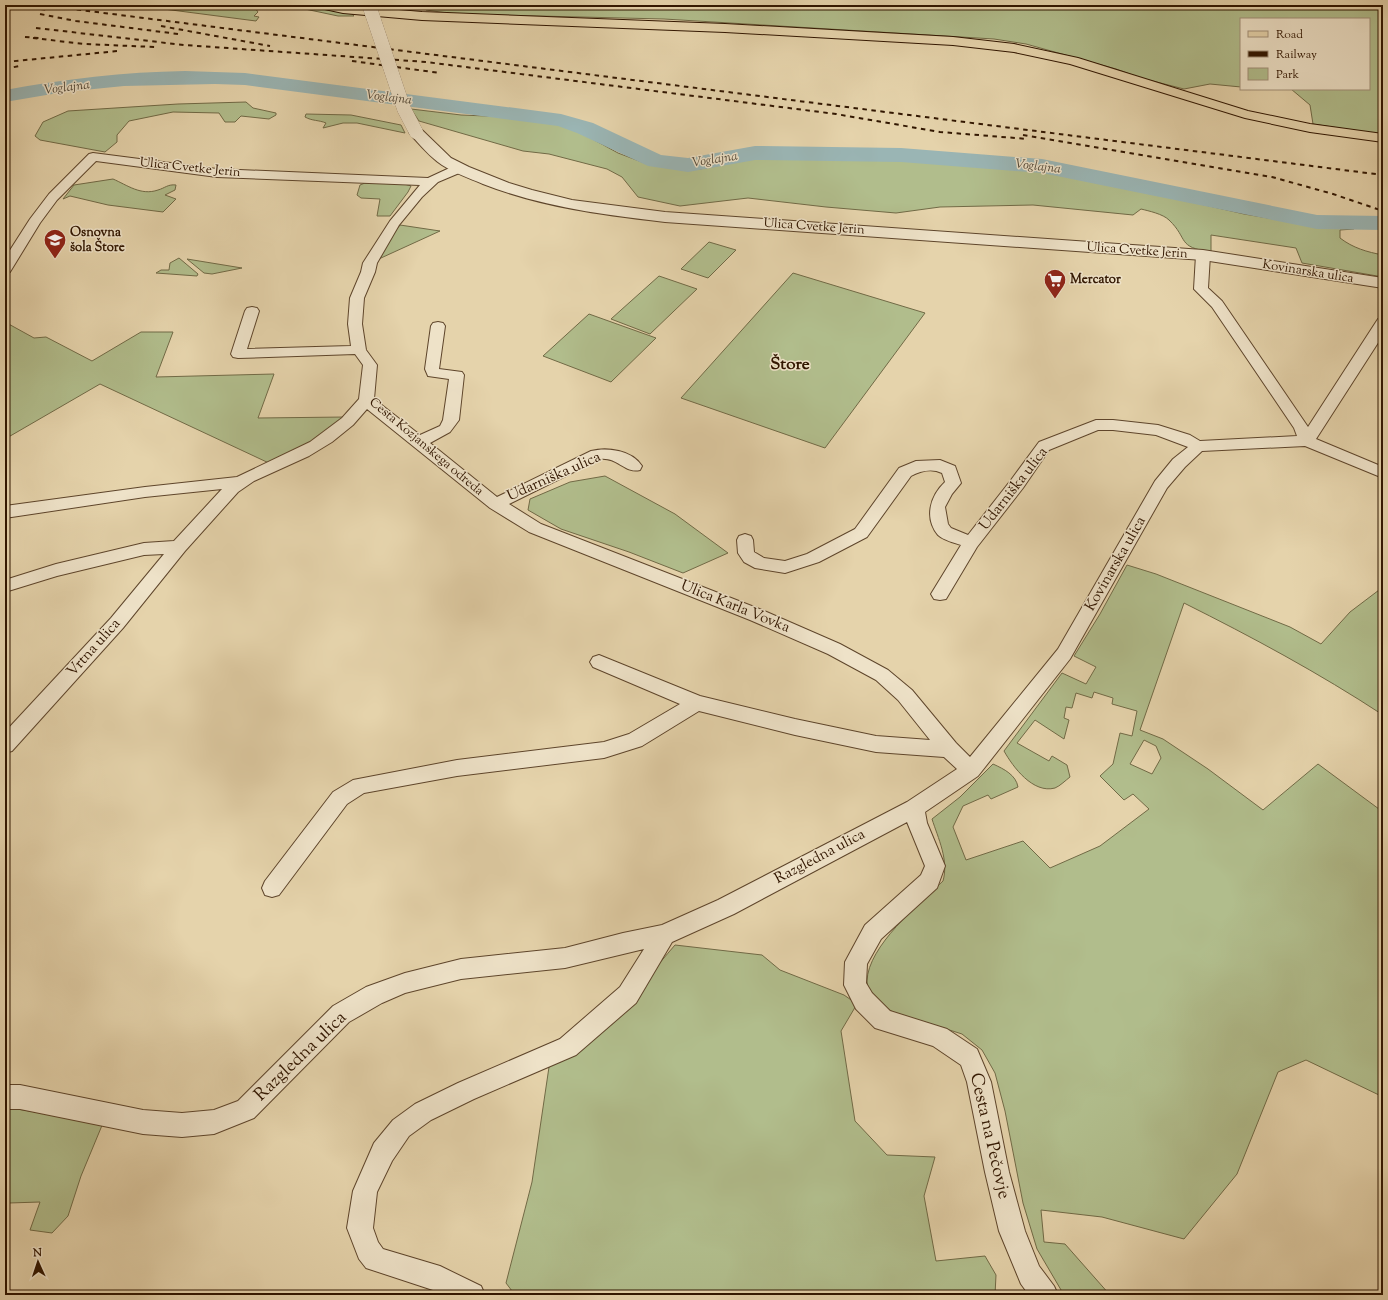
<svg xmlns="http://www.w3.org/2000/svg" width="1388" height="1300" font-family="'Sorts Mill Goudy',serif">
  <style>
    .green { fill: #b1bd8c; stroke: #716a46; fill-rule: evenodd }
    .lines { fill: none; stroke-linecap: round; stroke-linejoin: round }
    .river { fill: #9ab5b4; fill-rule: evenodd }
    .minor-casing { stroke: #5e452b; stroke-width: 2 }
    .tertiary-casing { stroke: #5e452b; stroke-width: 2 }
    .primary-casing { stroke: #311600; stroke-width: 2 }
    .minor { fill: #eee2c8; fill-rule: evenodd }
    .tertiary { fill: #eee2c8; fill-rule: evenodd }
    .primary { fill: #e5d3ab; fill-rule: evenodd }
    .rail { stroke: #311600; stroke-width: 2; stroke-dasharray: 4.5 4.5; stroke-linecap: butt }
    .tertiary-bridge-casing { stroke: #5e452b; stroke-width: 14; stroke-linecap: butt }
    .tertiary-bridge { stroke: #eee2c8; stroke-width: 14 }
    .labels { text-anchor: middle; dominant-baseline: central; stroke-width: 3; stroke-linejoin: round; paint-order: stroke }
    .far-water-label { font-size: 13px; font-style: italic; fill: #504636; stroke: #eee2c8 }
    .far-street-label { font-size: 13px; fill: #311600; stroke: #eee2c8 }
    .far-poi-label { font-size: 13px; font-weight: bold; fill: #311600; stroke: #eee2c8; text-anchor: start }
    .street-label { font-size: 15px; fill: #311600; stroke: #eee2c8 }
    .quarter-label { font-size: 17px; font-weight: bold; fill: #311600; stroke: #eee2c8 }
    .near-street-label { font-size: 18px; fill: #311600; stroke: #eee2c8 }
  </style>
  <rect width="100%" height="100%" fill="#e5d3ab"/>
  <filter id="stains"><feTurbulence type="fractalNoise" baseFrequency=".005" numOctaves="4"/><feColorMatrix values="0 0 0 0 .2 0 0 0 0 .09 0 0 0 0 .02 0 0 0 .5 -.17"/></filter>
  <radialGradient id="worn" r=".72"><stop offset=".6" stop-color="#630" stop-opacity="0"/><stop offset="1" stop-color="#630" stop-opacity=".3"/></radialGradient>
  <!-- green -->
  <g class="green">
    <polygon points="133,5 259,5 255,8 258,12 254,16 259,17 256,21"/>
    <polygon points="286,5 300,5 352,14 354,16 338,16"/>
    <path d="M384 5H1383V135L1313 124 1310 105 1291 89H1369V19H1241V87L1210 84 1184 89 1141 78 1116 69 1026 44 994 39 664 19 455 14 426 10 425 7C411 6 397 8 383 6Z"/>
    <polygon points="246,102 253,108 276,113 276,115 269,119 241,116 235,122 225,122 219,113 173,112 129,121 117,135 117,142 105,152 40,140 35,136 43,122 68,111 178,104"/>
    <path d="M411 109 461 115 511 117 562 125 576 130 618 153 647 164 683 170 700 169 757 158 811 156 931 161 1010 167 1093 179 1244 214 1298 223 1356 226 1354 229 1340 230V238C1353 248 1367 252 1383 255V277L1302 263 1296 248 1211 235V252C1176 247 1189 239 1169 220 1163 214 1149 211 1141 209L1133 215 1033 205 940 207 896 213 826 207 748 198 680 206 638 197 622 177 607 169 549 154 523 151 419 121Z"/>
    <path d="M306 114 351 115 401 125 405 133 357 123H343L323 128 326 123C319 120 312 121 305 117Z"/>
    <path d="M113 179C127 185 141 196 158 190 165 188 168 184 176 185L175 190 165 195 176 199 163 212 108 205 70 196 63 199 74 185Z"/>
    <polygon points="365,183 401,183 411,186 408,192 390,216 377,216 380,199 361,198 357,195 360,185"/>
    <polygon points="400,225 440,231 370,263"/>
    <polygon points="709,242 736,250 708,278 681,269"/>
    <polygon points="179,258 198,274 197,276 156,273 161,270 169,270 170,263"/>
    <polygon points="187,259 242,268 212,274 204,273"/>
    <polygon points="793,273 925,313 825,448 681,398"/>
    <polygon points="659,276 697,289 650,334 611,319"/>
    <polygon points="589,314 656,338 611,382 543,356"/>
    <polygon points="5,322 34,338 46,337 92,361 141,332 173,332 156,377 274,374 258,418 345,417 311,445 271,464 100,384 5,439"/>
    <polygon points="605,476 675,514 728,553 683,573 629,552 561,529 528,510 530,499 570,482"/>
    <path d="M1127 565 1156 574 1290 627 1321 644 1350 612 1383 587V715C1319 673 1252 637 1184 603L1140 730 1163 739 1208 769 1263 810 1318 764 1383 812V1084L1379 1095 1306 1060 1278 1072 1237 1174 1184 1239 1102 1217 1041 1210 1044 1242 1065 1244 1110 1295H1064L1037 1249 1023 1203 1005 1111 995 1073 982 1050 962 1034 893 1012 872 999C870 993 867 986 867 981 868 946 919 904 943 881 949 860 938 838 932 819L960 797 993 764C1004 769 1016 775 1018 787L991 799 988 795 963 806 953 827 966 860 1023 841 1050 868 1100 846 1149 809 1133 794 1124 800 1100 776 1113 764 1120 733 1132 736 1137 711 1112 704 1113 698 1094 692 1092 698 1076 693 1072 708 1066 707 1064 718 1069 720 1064 739 1035 720 1017 743 1049 761 1052 756 1067 765 1070 777C1066 780 1060 786 1055 788 1033 794 1013 767 1004 751L1062 673 1086 684 1096 667 1074 656 1100 614ZM1144 740 1156 746 1161 758 1152 774 1130 764Z"/>
    <path d="M675 945 762 955 780 970 844 995 857 1004 841 1031 855 1121 887 1155 935 1157 924 1196 936 1261 985 1256 996 1275 995 1295H515L506 1283 532 1182 549 1067C600 1037 637 989 675 945Z"/>
    <polygon points="5,1107 103,1123 81,1176 68,1216 52,1233 30,1230 40,1202 9,1203 5,1205"/>
  </g>
  <g class="lines">
    <!-- river -->
    <path class="river" d="M185 71 245 73 561 114 593 123 661 155 688 158 755 146 901 148 1042 159 1317 215 1383 216V230L1317 229 1042 173 901 162 755 160 688 172 648 166 577 133 558 126 245 85 215 84 124 86 64 92 5 102V90C65 79 124 72 185 71Z"/>
    <!-- minor casing -->
    <g class="minor-casing">
      <path id="minor" d="M93 153 217 169 428 178 456 165H464L466 168 464 171 438 182 422 197 399 225 377 263 375 272 364 298 362 324 366 350 377 365 374 399 420 435 440 426 443 420 449 379 428 376 425 369 431 326 433 323 438 322 443 323 445 326 439 369 462 372 464 375 459 420 450 432 430 443 497 497 591 451C607 447 632 450 642 466L640 470C625 474 618 457 600 459L509 504 541 524 762 610 840 644 888 670 912 690 956 743 970 757 1058 649 1155 481 1173 459 1188 447 1156 435 1113 430H1098L1049 450 1023 488 977 547 946 599 940 600 934 599 931 594 961 545C955 543 943 540 938 535 924 518 930 496 945 482L942 473C932 468 920 471 911 476L867 537 819 562 785 573 755 568 744 562 738 553 737 540 739 536 745 534 751 536 753 540 754 552 764 558 785 561 807 554 855 529 899 468 916 461 940 460 955 466 961 483 952 494 945 507 948 524 951 528 968 535 1011 480 1039 442 1096 420H1113L1158 425 1190 435 1200 441 1297 436 1294 428 1212 307 1194 289 1196 255 1198 252H1208L1210 255 1208 288 1222 301 1308 427 1376 322 1378 319 1383 318V335L1316 439 1383 467V478L1305 446 1202 451 1185 467 1167 488 1070 659 978 776 925 812 927 823 945 866 937 888 881 939 867 964 866 983 872 993 890 1011 947 1029 977 1049 991 1082 1009 1172 1025 1231 1039 1266 1054 1286 1058 1295H1029L1021 1284 999 1231 985 1172 967 1082 961 1065 933 1046 875 1028 856 1009 844 985 845 962 865 925 921 875 925 866 907 822 734 914 672 942 636 1003 576 1055 474 1099 431 1120 409 1136 392 1161 377 1192 373 1228 378 1242 383 1249 440 1266 481 1286 485 1295H444L436 1291 366 1268 359 1259 347 1228 353 1191 374 1143 393 1120 415 1104 458 1083 560 1039 620 987 644 949 565 968 461 979 405 993 382 1003 349 1022 254 1118 214 1134 182 1137 143 1134 20 1109H5V1085H20L143 1110 182 1113 214 1110 238 1101 333 1006 366 987 405 973 461 959 565 948 623 933 662 925 718 900 907 802 957 769 944 757 876 752 795 735 699 711 642 746 604 758 457 776 364 793 347 804 279 895 272 897 265 895 262 888 265 881 333 792 353 780 457 760 604 742 629 734 680 704 593 667 590 662 593 657 599 655 700 696 795 719 876 736 930 740 898 700 876 680 828 654 750 620 529 532 490 508 367 409 353 425 332 442 309 456 254 481 238 492 185 551 123 628 12 751 5 753V732L111 618 164 554 144 555 57 576 5 592V580L56 564 144 543 174 541 222 489 145 497 5 518V506L145 487 237 477 310 442 342 418 359 399 363 365 355 354 238 358 233 357 231 354 245 311 247 308 252 307 257 308 259 311 247 349 351 346 348 324 350 298 361 272 363 263 390 221 420 185 217 177 96 161 57 200 40 223 10 272 5 273V258L30 219 49 194 89 154Z"/>
    </g>
    <!-- tertiary casing -->
    <g class="tertiary-casing">
      <path id="tertiary" d="M416 128 421 129 451 158 469 167 509 183 532 190 572 200 665 212 1203 250 1383 278V288L1203 260 665 222C603 215 542 207 483 184 469 178 454 173 442 165 430 157 420 145 411 135L409 132 411 129Z"/>
    </g>
    <!-- primary casing -->
    <g class="primary-casing">
      <polygon id="primary" points="318,5 341,5 422,12 725,24 953,37 1014,44 1078,58 1248,111 1310,124 1383,134 1383,142 1310,132 1245,118 1070,64 1014,52 953,45 725,32 422,20 343,13 320,8"/>
    </g>
    <!-- minor -->
    <use href="#minor" class="minor"/>
    <!-- tertiary -->
    <use href="#tertiary" class="tertiary"/>
    <!-- primary -->
    <use href="#primary" class="primary"/>
    <!-- rail -->
    <g class="rail">
      <polyline points="5,5 49,10"/>
      <polyline points="41,5 1383,175"/>
      <polyline points="40,14 76,21 178,34"/>
      <polyline points="161,26 270,46"/>
      <polyline points="36,28 184,45 426,62 836,114 940,132 1028,139"/>
      <polyline points="25,37 39,38"/>
      <polyline points="33,38 84,44 155,47"/>
      <polyline points="352,61 440,73"/>
      <polyline points="5,62 118,51"/>
      <polyline points="5,69 19,66"/>
      <polyline points="1023,135 1272,177 1333,194 1383,211"/>
    </g>
    <!-- tertiary-bridge casing -->
    <g class="tertiary-bridge-casing">
      <polyline id="tertiary-bridge" points="369,5 404,109 416,132"/>
    </g>
    <!-- tertiary-bridge -->
    <use href="#tertiary-bridge" class="tertiary-bridge"/>
  </g>
  <!-- icons -->
  <defs>
    <g id="school-pin" transform="scale(1.15)"><path d="M0 17L-7.5 6A9.5 9.5 0 1 1 7.5 6Z" fill="#8f2418" stroke="#eee2c8"/><path d="M0-5L7-2L0 1L-7-2ZM-4 1L0 2.5L4 1V4Q0 6-4 4Z" fill="#fff"/></g>
    <g id="supermarket-pin" transform="scale(1.15)"><path d="M0 17L-7.5 6A9.5 9.5 0 1 1 7.5 6Z" fill="#8f2418" stroke="#eee2c8"/><path d="M-6-5.5h2.5l.6 2H6L4.5 2H-2.5L-4.4-4H-6ZM-1.5 3.2a1.3 1.3 0 1 0 .1 0ZM3 3.2a1.3 1.3 0 1 0 .1 0Z" fill="#fff"/></g>
  </defs>
  <g fill-rule="evenodd">
    <use href="#school-pin" x="55" y="240"/>
    <use href="#supermarket-pin" x="1055" y="280"/>
  </g>
  <g class="labels">
    <!-- far-water labels -->
    <g class="far-water-label">
      <text transform="translate(67 88) rotate(-7)">Voglajna</text>
      <text transform="translate(389 98) rotate(7)">Voglajna</text>
      <text transform="translate(715 160) rotate(-9)">Voglajna</text>
      <text transform="translate(1038 167) rotate(7)">Voglajna</text>
    </g>
    <!-- far-street labels -->
    <g class="far-street-label">
      <text transform="translate(190 168) rotate(6)">Ulica Cvetke Jerin</text>
      <text transform="translate(814 227) rotate(4)">Ulica Cvetke Jerin</text>
      <text transform="translate(1137 251) rotate(4)">Ulica Cvetke Jerin</text>
      <text transform="translate(1308 272) rotate(9)">Kovinarska ulica</text>
      <text transform="translate(426 447) rotate(40)">Cesta Kozjanskega odreda</text>
    </g>
    <!-- far-poi labels -->
    <g class="far-poi-label">
      <text x="70" y="233">Osnovna<tspan x="70" dy="15">šola Štore</tspan></text>
      <text x="1070" y="280">Mercator</text>
    </g>
    <!-- street labels -->
    <g class="street-label">
      <text transform="translate(554 477) rotate(-24)">Udarniška ulica</text>
      <text transform="translate(1014 489) rotate(-52)">Udarniška ulica</text>
      <text transform="translate(1116 564) rotate(-60)">Kovinarska ulica</text>
      <text transform="translate(735 607) rotate(22)">Ulica Karla Vovka</text>
      <text transform="translate(94 648) rotate(-48)">Vrtna ulica</text>
      <text transform="translate(820 857) rotate(-28)">Razgledna ulica</text>
    </g>
    <!-- quarter labels -->
    <g class="quarter-label">
      <text x="790" y="365">Štore</text>
    </g>
    <!-- near-street labels -->
    <g class="near-street-label">
      <text transform="translate(301 1057) rotate(-44)">Razgledna ulica</text>
      <text transform="translate(989 1136) rotate(77)">Cesta na Pečovje</text>
    </g>
  </g>
  <!-- margin -->
  <rect width="1388" height="1300" fill="none" stroke="#e5d3ab" stroke-width="20"/>
  <rect x="6" y="6" width="1376" height="1288" fill="none" stroke="#311600" stroke-width="2"/>
  <rect x="10" y="10" width="1368" height="1280" fill="none" stroke="#311600"/>
  <!-- legend -->
  <rect x="1240" y="18" width="130" height="72" fill="#eee2c8" stroke="#a29078"/>
  <rect x="1248" y="31" width="20" height="6" fill="#e5d3ab" stroke="#a29078"/>
  <text x="1276" y="38" font-size="12" fill="#311600">Road</text>
  <rect x="1248" y="51" width="20" height="6" fill="#311600" stroke="#a29078"/>
  <text x="1276" y="58" font-size="12" fill="#311600">Railway</text>
  <rect x="1248" y="68" width="20" height="12" fill="#b1bd8c" stroke="#a29078"/>
  <text x="1276" y="78" font-size="12" fill="#311600">Park</text>
  <!-- north arrow -->
  <g transform="translate(38 1262) rotate(357)" stroke="#eee2c8" stroke-width="3" paint-order="stroke">
  <path d="M0-3L7 15L0 10L-7 15Z" fill="#311600"/>
  <text y="-6" font-size="11" font-weight="bold" text-anchor="middle" fill="#311600">N</text>
  </g>
  <rect width="100%" height="100%" filter="url(#stains)"/>
  <rect width="100%" height="100%" fill="url(#worn)"/>
</svg>
